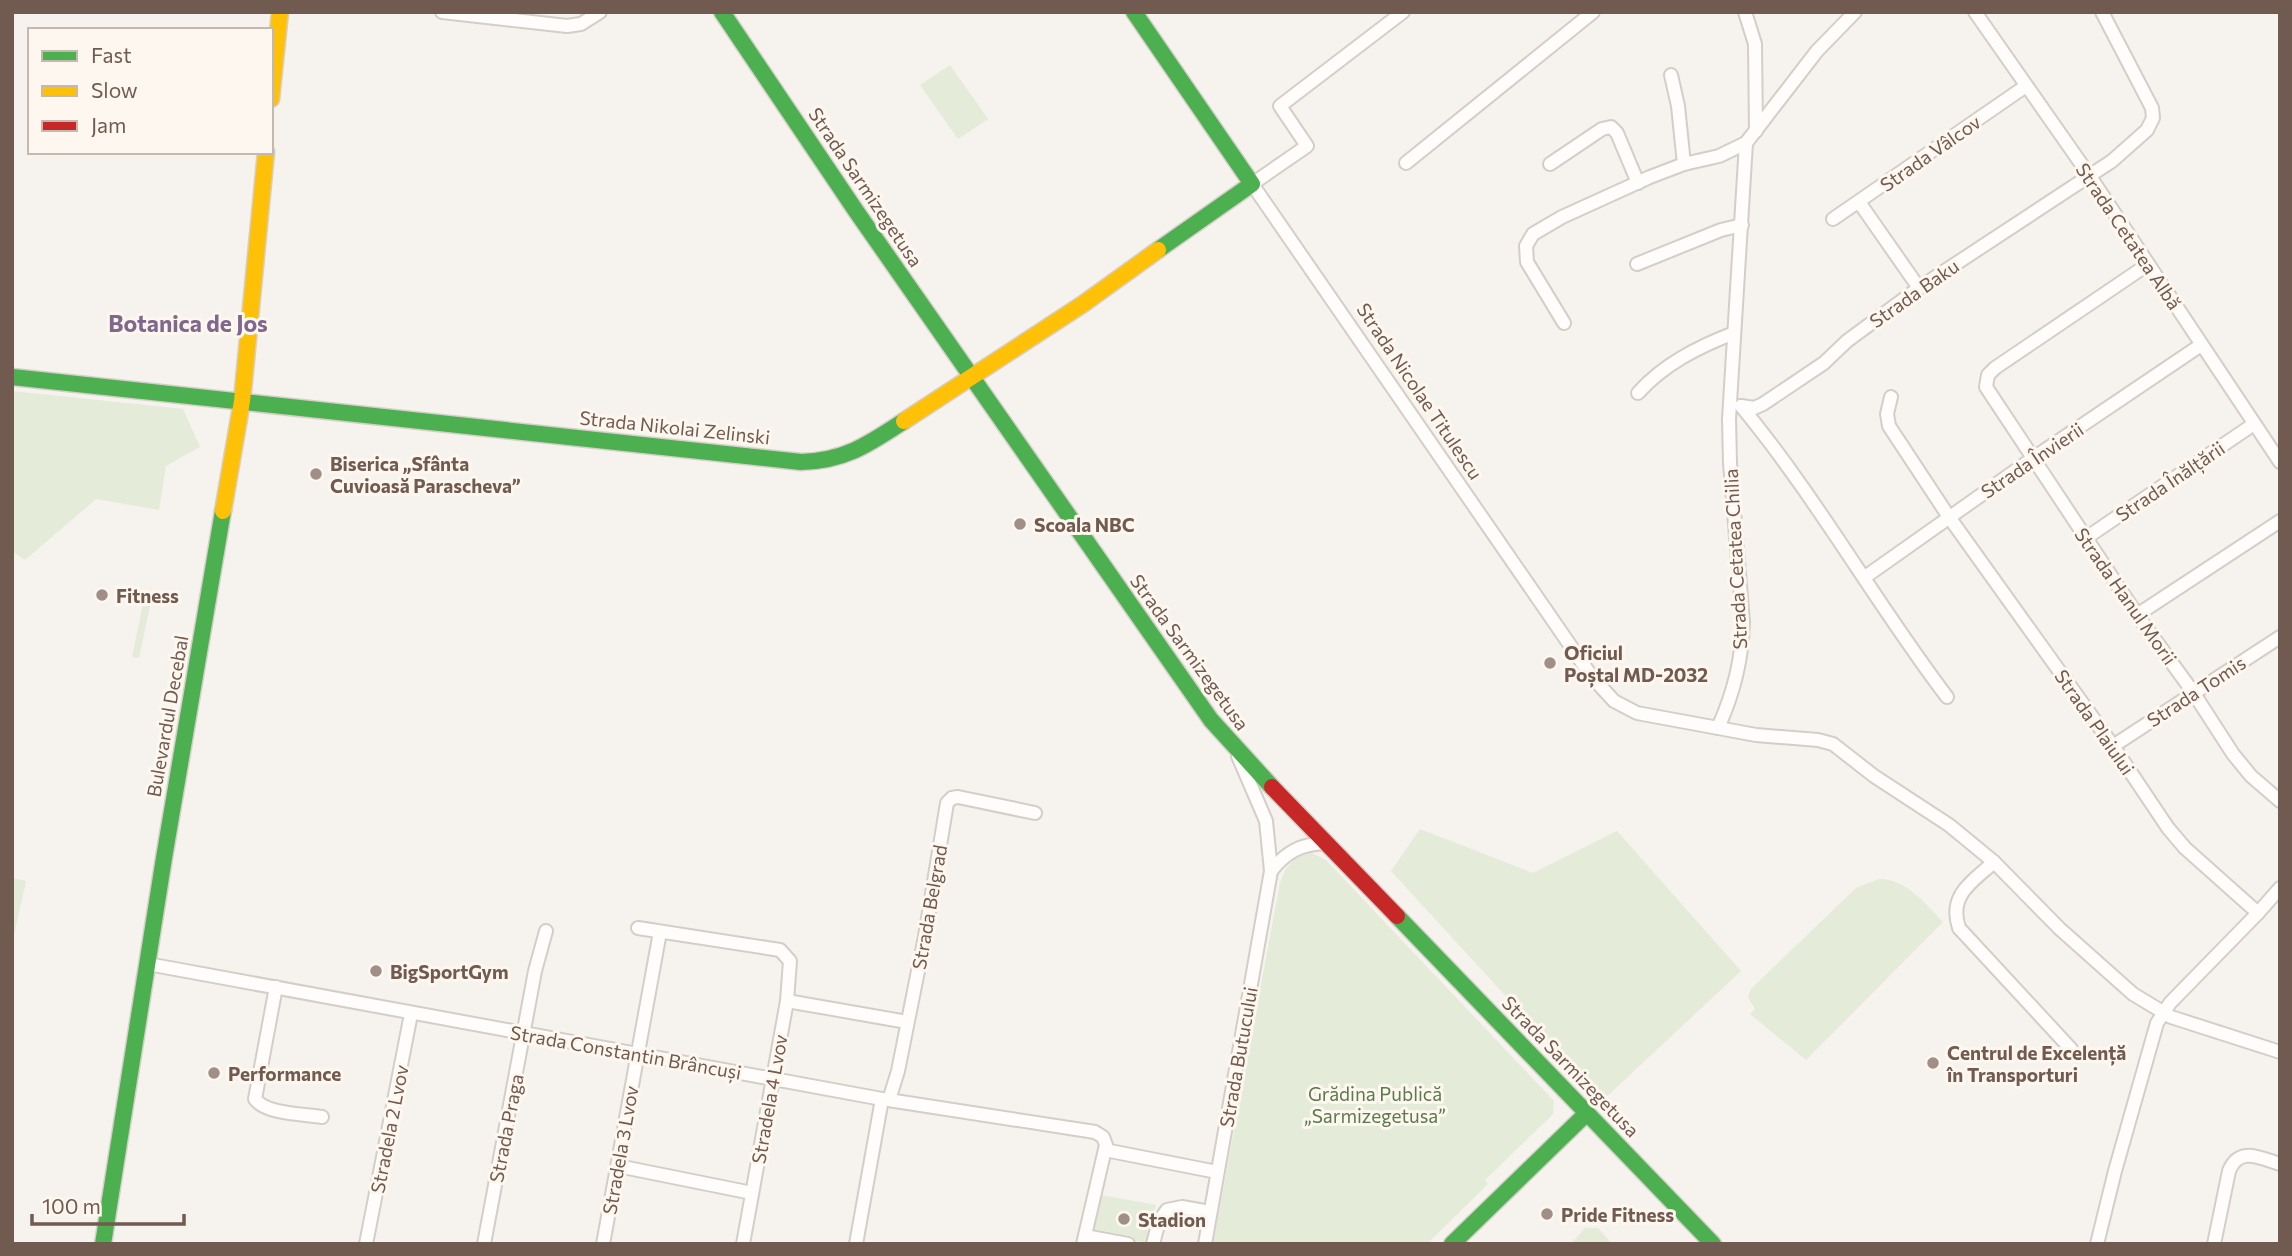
<svg xmlns="http://www.w3.org/2000/svg" width="2292" height="1256" font-family="Commissioner,sans-serif">
  <style>
    .green { fill: #e4ebd9 }
    .lines { fill: none; stroke-linecap: round; stroke-linejoin: round }
    .street-casing { stroke: #d3cec8; stroke-width: 16 }
    .fast-casing { stroke: #d5cfc9; stroke-width: 19 }
    .slow-casing { stroke: #d5cfc9; stroke-width: 19 }
    .jam-casing { stroke: #d5cfc9; stroke-width: 19 }
    .street { stroke: #fefdfc; stroke-width: 12 }
    .fast { stroke: #4caf50; stroke-width: 16 }
    .slow { stroke: #ffc107; stroke-width: 16 }
    .jam { stroke: #c62828; stroke-width: 16 }
    .poi-dot { fill: #a08f86; stroke: #fdf7ef; stroke-width: 2.5 }
    .labels { text-anchor: middle; dominant-baseline: central; stroke-width: 6; stroke-linejoin: round; paint-order: stroke }
    .street-label { font-size: 19px; fill: #715a4f; stroke: #fdf7ef }
    .poi-label { font-size: 19px; font-weight: bold; fill: #715a4f; stroke: #fdf7ef; text-anchor: start }
    .park-label { font-size: 19px; fill: #5b7b4c; stroke: #fdf7ef }
    .quarter-label { font-size: 23px; font-weight: bold; fill: #7f678d; stroke: #fdf7ef }
  </style>
  <rect width="100%" height="100%" fill="#f6f2ed"/>
  <!-- green -->
  <g class="green">
    <polygon points="950,65 988,119 958,139 920,85"/>
    <polygon points="12,391 183,409 200,447 166,466 159,510 96,499 25,560 12,551"/>
    <polygon points="143,604 150,606 139,658 132,657"/>
    <polygon points="1420,829 1533,873 1617,831 1741,971 1602,1101 1391,871"/>
    <path d="M1312 853 1326 860 1554 1101 1553 1114 1485 1180 1488 1184 1427 1244H1213L1279 888C1283 869 1292 856 1312 853Z"/>
    <polygon points="12,878 26,881 14,935 12,935"/>
    <path d="M1879 879C1905 878 1927 905 1943 922L1806 1060 1750 1014 1755 1009 1748 997 1751 989 1856 888Z"/>
    <polygon points="1101,1195 1156,1205 1148,1243 1092,1233"/>
    <polygon points="1585,1228 1598,1228 1612,1244 1571,1244"/>
  </g>
  <g class="lines">
    <!-- street casing -->
    <g class="street-casing">
      <g id="street">
        <polyline points="442,12 567,26 581,24 600,12"/>
        <polyline points="1403,12 1280,106 1307,146 1252,184 1592,677 1614,701 1637,713 1756,735 1818,740 1833,744 1874,776 1949,825 1994,862 2060,929 2133,994 2171,1017 2280,1052"/>
        <polyline points="1745,12 1755,44 1756,131"/>
        <polyline points="1975,12 2089,175 2280,462"/>
        <polyline points="1671,75 1678,106 1684,164"/>
        <polyline points="1406,163 1593,12"/>
        <polyline points="1550,164 1602,129 1611,127 1617,133 1638,183"/>
        <polyline points="1859,202 1919,288"/>
        <polyline points="1833,219 2026,86"/>
        <polyline points="1637,264 1721,230 1742,225"/>
        <polyline points="2147,265 1995,368 1988,375 1986,387 2137,615 2193,692 2233,754 2251,776 2280,801"/>
        <polyline points="1564,323 1527,262 1526,246 1533,234 1562,217 1650,177 1684,164 1719,156 1746,143"/>
        <path d="M1638 393C1664 364 1698 347 1734 333"/>
        <polyline points="1891,397 1887,414 1889,426 1949,517 2113,746 2168,828 2185,848 2258,913"/>
        <polyline points="1741,406 1754,408 1763,404 1824,363 1847,341 1919,288 2112,161 2147,130 2153,118 2152,108 2102,12"/>
        <path d="M1741 406C1817 498 1875 602 1947 697"/>
        <polyline points="2086,538 2254,424"/>
        <polyline points="1865,577 2032,459 2201,345"/>
        <polyline points="2137,615 2280,521"/>
        <path d="M1718 728C1734 692 1742 660 1743 622L1730 463 1729 419 1746 143 1817 51 1855 12"/>
        <polyline points="2113,746 2280,637"/>
        <path d="M1994 862C1972 882 1948 895 1959 928L2071 1049"/>
        <path d="M1271 871C1286 852 1301 844 1325 843"/>
        <polyline points="638,928 780,950 790,961 787,1001 743,1244"/>
        <polyline points="148,964 882,1099 1095,1132 1103,1137 1106,1145 1083,1244"/>
        <path d="M276 987 255 1099C265 1114 304 1114 322 1117"/>
        <polyline points="787,1001 907,1022"/>
        <polyline points="889,1100 898,1071 925,936 947,803 952,798 958,797 1035,813"/>
        <polyline points="1105,1150 1217,1172"/>
        <polyline points="618,1166 752,1193"/>
        <polyline points="1085,1236 1128,1244"/>
        <polyline points="366,1244 411,1014"/>
        <polyline points="484,1244 535,971 546,931"/>
        <polyline points="603,1244 660,932"/>
        <polyline points="856,1244 882,1099"/>
        <polyline points="1153,1244 1159,1221 1167,1210 1182,1207 1210,1212"/>
        <polyline points="1205,1244 1271,871 1266,821 1238,756"/>
        <polyline points="2097,1244 2115,1171 2157,1023 2170,1003 2258,913 2280,888"/>
        <path d="M2214 1244 2229 1171C2239 1146 2260 1158 2280 1164"/>
      </g>
    </g>
    <!-- fast casing -->
    <g class="fast-casing">
      <g id="fast">
        <polyline points="722,12 856,211 1211,720 1272,787"/>
        <polyline points="1134,12 1252,184 1158,250"/>
        <path d="M12 377 801 462C845 461 869 444 904 421"/>
        <polyline points="1397,916 1713,1244"/>
        <polyline points="103,1244 164,858 223,511"/>
        <polyline points="1452,1244 1587,1113"/>
      </g>
    </g>
    <!-- slow casing -->
    <g class="slow-casing">
      <g id="slow">
        <polyline points="271,99 280,12"/>
        <polyline points="904,421 1083,304 1158,250"/>
        <polyline points="223,511 242,401 266,152"/>
      </g>
    </g>
    <!-- jam casing -->
    <g class="jam-casing">
      <polyline id="jam" points="1272,787 1397,916"/>
    </g>
    <!-- street -->
    <use href="#street" class="street"/>
    <!-- fast -->
    <use href="#fast" class="fast"/>
    <!-- slow -->
    <use href="#slow" class="slow"/>
    <!-- jam -->
    <use href="#jam" class="jam"/>
  </g>
  <!-- markers -->
  <g class="poi-dot">
    <circle cx="316" cy="474" r="7"/>
    <circle cx="1020" cy="524" r="7"/>
    <circle cx="102" cy="595" r="7"/>
    <circle cx="1550" cy="663" r="7"/>
    <circle cx="376" cy="971" r="7"/>
    <circle cx="1933" cy="1063" r="7"/>
    <circle cx="214" cy="1073" r="7"/>
    <circle cx="1547" cy="1214" r="7"/>
    <circle cx="1124" cy="1219" r="7"/>
  </g>
  <g class="labels">
    <!-- street labels -->
    <g class="street-label">
      <text transform="translate(1930 153) rotate(-35)">Strada Vâlcov</text>
      <text transform="translate(866 187) rotate(56)">Strada Sarmizegetusa</text>
      <text transform="translate(2129 236) rotate(56)">Strada Cetatea Albă</text>
      <text transform="translate(1914 293) rotate(-35)">Strada Baku</text>
      <text transform="translate(1420 391) rotate(56)">Strada Nicolae Titulescu</text>
      <text transform="translate(675 427) rotate(6)">Strada Nikolai Zelinski</text>
      <text transform="translate(2032 460) rotate(-34)">Strada Învierii</text>
      <text transform="translate(2170 481) rotate(-34)">Strada Înălțării</text>
      <text transform="translate(1735 559) rotate(-93)">Strada Cetatea Chilia</text>
      <text transform="translate(2126 596) rotate(55)">Strada Hanul Morii</text>
      <text transform="translate(1190 652) rotate(54)">Strada Sarmizegetusa</text>
      <text transform="translate(2196 691) rotate(-33)">Strada Tomis</text>
      <text transform="translate(167 716) rotate(-80)">Bulevardul Decebal</text>
      <text transform="translate(2095 722) rotate(55)">Strada Plaiului</text>
      <text transform="translate(929 907) rotate(-80)">Strada Belgrad</text>
      <text transform="translate(626 1052) rotate(10)">Strada Constantin Brâncuși</text>
      <text transform="translate(1238 1057) rotate(-80)">Strada Butucului</text>
      <text transform="translate(1571 1066) rotate(46)">Strada Sarmizegetusa</text>
      <text transform="translate(769 1099) rotate(-80)">Stradela 4 Lvov</text>
      <text transform="translate(506 1128) rotate(-79)">Strada Praga</text>
      <text transform="translate(389 1129) rotate(-79)">Stradela 2 Lvov</text>
      <text transform="translate(620 1150) rotate(-80)">Stradela 3 Lvov</text>
    </g>
    <!-- poi labels -->
    <g class="poi-label">
      <text x="330" y="463">Biserica „Sfânta<tspan x="330" dy="22">Cuvioasă Parascheva”</tspan></text>
      <text x="1034" y="524">Scoala NBC</text>
      <text x="116" y="595">Fitness</text>
      <text x="1564" y="652">Oficiul<tspan x="1564" dy="22">Poștal MD-2032</tspan></text>
      <text x="390" y="971">BigSportGym</text>
      <text x="1947" y="1052">Centrul de Excelență<tspan x="1947" dy="22">în Transporturi</tspan></text>
      <text x="228" y="1073">Performance</text>
      <text x="1561" y="1214">Pride Fitness</text>
      <text x="1138" y="1219">Stadion</text>
    </g>
    <!-- park labels -->
    <g class="park-label">
      <text x="1375" y="1093">Grădina Publică<tspan x="1375" dy="22">„Sarmizegetusa”</tspan></text>
    </g>
    <!-- quarter labels -->
    <g class="quarter-label">
      <text x="188" y="323">Botanica de Jos</text>
    </g>
  </g>
  <!-- border -->
  <rect width="2292" height="1256" fill="none" stroke="#715a4f" stroke-width="28"/>
  <!-- legend -->
  <rect x="28" y="28" width="245" height="126" fill="#fdf7ef" stroke="#c5b8af" stroke-width="2"/>
  <rect x="42" y="51" width="35" height="10" fill="#4caf50" stroke="#c5b8af" stroke-width="2"/>
  <text x="91" y="63" font-size="21" fill="#715a4f">Fast</text>
  <rect x="42" y="86" width="35" height="10" fill="#ffc107" stroke="#c5b8af" stroke-width="2"/>
  <text x="91" y="98" font-size="21" fill="#715a4f">Slow</text>
  <rect x="42" y="121" width="35" height="10" fill="#c62828" stroke="#c5b8af" stroke-width="2"/>
  <text x="91" y="133" font-size="21" fill="#715a4f">Jam</text>
  <!-- scale -->
  <path d="M32 1214v10h152v-10" fill="none" stroke="#715a4f" stroke-width="3.5"/>
  <text x="42" y="1214" font-size="21" fill="#715a4f" stroke="#fdf7ef" stroke-width="5" paint-order="stroke">100 m</text>
</svg>
